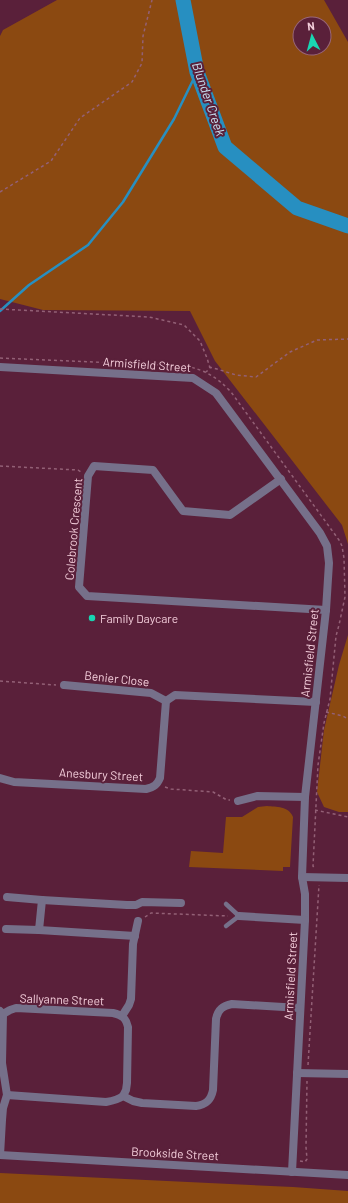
<svg xmlns="http://www.w3.org/2000/svg" width="348" height="1203" font-family="Barlow,sans-serif">
  <style>
    .green { fill: #8b4911; fill-rule: evenodd }
    .lines { fill: none; stroke-linecap: round; stroke-linejoin: round }
    .stream { stroke: #278fc1; stroke-width: 2.5 }
    .river { stroke: #278fc1; stroke-width: 15 }
    .path { stroke: #936076; stroke-width: 1.5; stroke-dasharray: 3 3; stroke-linecap: butt }
    .lane { stroke: #76708a; stroke-width: 4.5 }
    .street { stroke: #76708a; stroke-width: 8 }
    .poi-dot { fill: #19d5b2; stroke: #5a203a; stroke-width: 1.5 }
    .labels { text-anchor: middle; dominant-baseline: central; stroke-width: 4; stroke-linejoin: round; paint-order: stroke }
    .street-label { font-size: 12px; fill: #f4cedb; stroke: #5a203a }
    .poi-label { font-size: 12px; fill: #f4cedb; stroke: #5a203a; text-anchor: start }
    .water-label { font-size: 13px; font-style: italic; fill: #c7e1f1; stroke: #5a203a }
  </style>
  <rect width="100%" height="100%" fill="#5a203a"/>
  <!-- green -->
  <g class="green">
    <path d="M57 0H324L348 42V544L342 525 215 361 190 311 43 310 0 299V36L3 30ZM300 24H324V48H300Z"/>
    <polygon points="348,635 348,812 339,812 324,807 317,792 324,730 339,665"/>
    <path d="M267 806C276 807 289 806 293 817L290 867H283V871L189 867 191 851 223 853 226 817H242L258 807Z"/>
    <polygon points="0,1173 293,1187 348,1191 348,1203 0,1203"/>
  </g>
  <g class="lines">
    <!-- stream -->
    <polyline class="stream" points="0,311 29,285 88,245 123,202 174,119 197,72"/>
    <!-- river -->
    <polyline class="river" points="183,0 197,72 225,147 297,208 348,226"/>
    <!-- path -->
    <g class="path">
      <polyline points="0,192 51,161 80,118 132,82 142,63 143,36 152,0"/>
      <polyline points="0,309 149,317 184,325 200,341 207,358 210,368 206,372"/>
      <path d="M0 358 186 366C205 370 217 377 231 392L339 540 342 546 344 558 345 597 339 625 336 636 330 699 324 723 318 765 313 866 315 869"/>
      <polyline points="209,367 217,369 236,375 256,377 290,352 317,340 348,339"/>
      <polyline points="0,466 78,470 81,472"/>
      <polyline points="0,681 56,685"/>
      <polyline points="326,712 343,716 348,719"/>
      <polyline points="165,787 171,789 213,792 227,800 230,800"/>
      <polyline points="315,810 348,817"/>
      <polyline points="145,917 151,913 228,916"/>
      <polyline points="308,1065 319,885"/>
      <polyline points="300,1161 305,1162 307,1159 306,1147 307,1081"/>
    </g>
    <!-- lane -->
    <polyline class="lane" points="226,926 239,916 226,904"/>
    <!-- street -->
    <g class="street">
      <polyline points="0,367 193,378 216,393 320,533 327,546 329,563 326,610 305,797 302,877 305,894 305,920 292,1172"/>
      <polyline points="281,479 230,515 183,511 153,470 94,466 88,476 79,587 87,596 326,610"/>
      <polyline points="64,685 151,693 166,701"/>
      <path d="M0 778 14 782 146 789C154 787 157 785 160 778L166 701 175 695 316 702"/>
      <polyline points="238,801 257,796 305,797"/>
      <polyline points="302,877 348,878"/>
      <polyline points="42,900 127,905 136,905 142,902 181,903"/>
      <polyline points="239,916 305,920"/>
      <polyline points="6,929 39,930 42,900 7,897"/>
      <polyline points="39,930 135,936"/>
      <polyline points="0,1011 3,1014 2,1063 7,1095 3,1108 2,1120 0,1155"/>
      <path d="M3 1014 10 1010 16 1008 113 1013C122 1015 126 1018 128 1027L127 1083 126 1090 123 1096"/>
      <polyline points="122,1016 129,1005 131,999 133,944 138,921"/>
      <polyline points="297,1073 348,1074"/>
      <path d="M7 1095 106 1102C112 1101 118 1100 123 1096L133 1101 142 1103 196 1106C206 1105 211 1100 213 1090L216 1019C218 1009 223 1006 232 1004L300 1008"/>
      <polyline points="0,1155 348,1175"/>
    </g>
  </g>
  <!-- markers -->
  <circle class="poi-dot" cx="92" cy="618" r="4"/>
  <g class="labels">
    <!-- street labels -->
    <g class="street-label">
      <text transform="translate(147 364) rotate(4)">Armisfield Street</text>
      <text transform="translate(73 529) rotate(-85)">Colebrook Crescent</text>
      <text transform="translate(309 653) rotate(-84)">Armisfield Street</text>
      <text transform="translate(117 678) rotate(6)">Benier Close</text>
      <text transform="translate(101 774) rotate(3)">Anesbury Street</text>
      <text transform="translate(290 976) rotate(-87)">Armisfield Street</text>
      <text transform="translate(62 999) rotate(2)">Sallyanne Street</text>
      <text transform="translate(175 1153) rotate(3)">Brookside Street</text>
    </g>
    <!-- poi labels -->
    <g class="poi-label">
      <text x="100" y="618">Family Daycare</text>
    </g>
    <!-- water labels -->
    <g class="water-label">
      <text transform="translate(209 99) rotate(71)">Blunder Creek</text>
    </g>
  </g>
  <!-- north arrow -->
  <g transform="translate(312 36) rotate(354)"><circle r="19" fill="#5a203a" stroke="#98667a"/>
  <path d="M0-3L7 15L0 10L-7 15Z" fill="#19d5b2"/>
  <text y="-6" font-size="11" font-weight="bold" text-anchor="middle" fill="#f4cedb">N</text>
  </g>
</svg>
